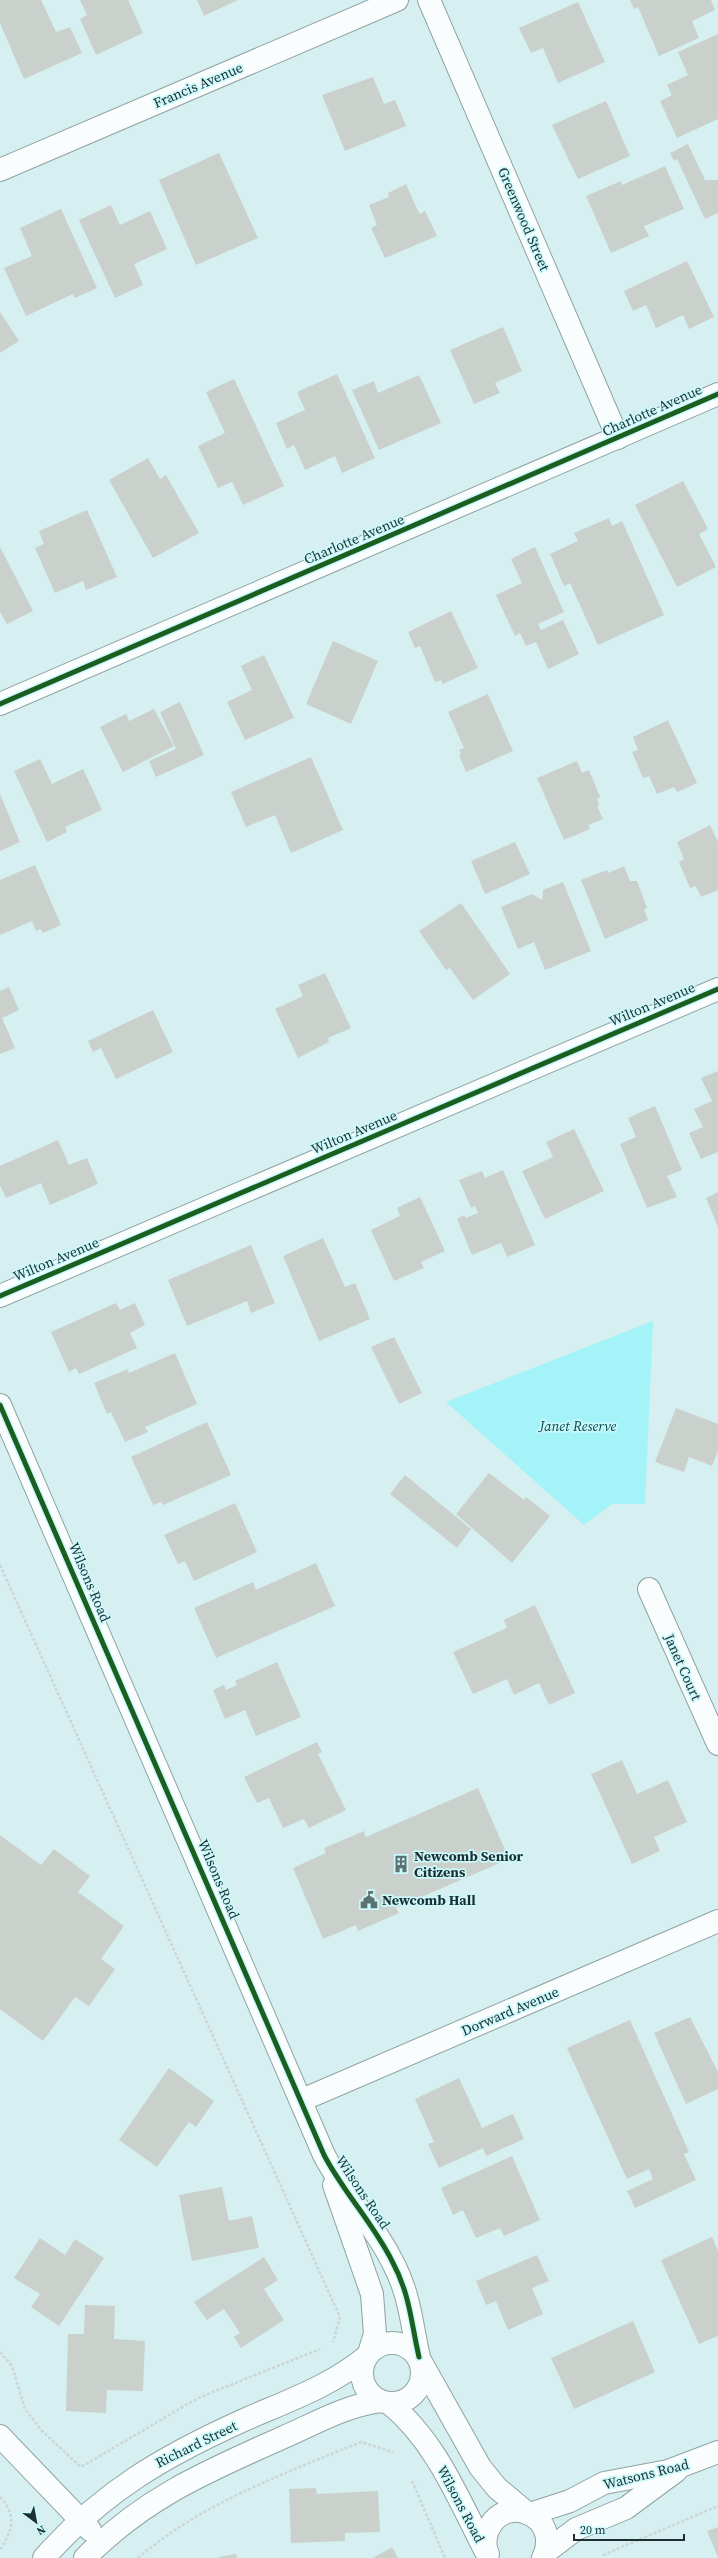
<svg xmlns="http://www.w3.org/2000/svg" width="718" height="2558" font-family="'Source Serif 4',serif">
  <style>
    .green { fill: #a4f3f8 }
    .building { fill: #cad1cc }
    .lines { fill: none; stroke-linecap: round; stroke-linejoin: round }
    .minor-casing { stroke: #8fa3a3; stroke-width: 24 }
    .path { stroke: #ced5d5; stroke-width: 2.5; stroke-dasharray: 3 2; stroke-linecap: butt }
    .minor { stroke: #f9fdfd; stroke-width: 22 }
    .cycleway-casing { stroke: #cbf9fc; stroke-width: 8 }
    .cycleway { stroke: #1b5e20; stroke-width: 5 }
    .labels { text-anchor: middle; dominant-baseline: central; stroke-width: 3.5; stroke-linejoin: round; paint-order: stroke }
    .street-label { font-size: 14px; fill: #1c2e2f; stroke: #cbf9fc }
    .park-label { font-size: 14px; font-style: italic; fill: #00474a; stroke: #cbf9fc }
    .poi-label { font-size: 14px; font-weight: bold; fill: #1c2e2f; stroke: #cbf9fc; text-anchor: start }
  </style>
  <rect width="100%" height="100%" fill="#d6eff1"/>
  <!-- green -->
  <polygon class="green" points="653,1321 645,1504 612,1504 584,1525 446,1402"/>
  <!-- building -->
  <g class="building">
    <polygon points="0,0 41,0 56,32 70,27 82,53 24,79 0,23"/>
    <polygon points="80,0 128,0 143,33 96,55 80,19 87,15"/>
    <polygon points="197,0 238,0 204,16"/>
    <polygon points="630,0 711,0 715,10 692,21 699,38 659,56 638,7 634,9"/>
    <polygon points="578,2 605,62 558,83 543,48 531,53 519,28"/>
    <polygon points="718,34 718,119 677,138 660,101 672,95 667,85 688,75 678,52"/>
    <polygon points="373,77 384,104 395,100 406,126 345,151 322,95"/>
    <polygon points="606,101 630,156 578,179 552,125"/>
    <polygon points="688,144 705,180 718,180 718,213 705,219 677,159 674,161 670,153"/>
    <polygon points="219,153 258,238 196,265 159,180"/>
    <polygon points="665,166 684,209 644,226 649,236 611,253 586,196 621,181 622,185"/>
    <polygon points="406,184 417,209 420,214 425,211 437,236 385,258 371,228 377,225 369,205 389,197 388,193"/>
    <polygon points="111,205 120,225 150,211 167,249 134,264 143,285 115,298 79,220"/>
    <polygon points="61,209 97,288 75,298 73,294 26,316 4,268 32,256 20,228"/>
    <polygon points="687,261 714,317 689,329 683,315 656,328 646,305 633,311 624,291"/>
    <polygon points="0,312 19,341 0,353"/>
    <polygon points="503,327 522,371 495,383 500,393 474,404 450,350"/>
    <polygon points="337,374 375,458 342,473 335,456 305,470 294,445 287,449 276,423 305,410 297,392"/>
    <polygon points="419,375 441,423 379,450 352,390 374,381 378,393"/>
    <polygon points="234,379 284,486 243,505 232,482 218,488 198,446 225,433 206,392"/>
    <polygon points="148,458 160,479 166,475 199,533 153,558 109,480"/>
    <polygon points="683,481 708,529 699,534 716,567 677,587 635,505"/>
    <polygon points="87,510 117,577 86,590 83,581 55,593 35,548 44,544 39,531"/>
    <polygon points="609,518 612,526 622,521 664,615 598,645 570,583 564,586 550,554 578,541 574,533"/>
    <polygon points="0,547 33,611 7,624 0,612"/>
    <polygon points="535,547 564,612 538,624 541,630 563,620 579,654 548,669 536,642 526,646 520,633 515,636 496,595 522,583 511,559"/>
    <polygon points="451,611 478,668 443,684 441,680 435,682 420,646 415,648 408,632"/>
    <polygon points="333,641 378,661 351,724 306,704"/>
    <polygon points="264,655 294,718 245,740 227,702 252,690 241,666"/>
    <polygon points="488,694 513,751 466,772 459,755 461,754 459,750 464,748 448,712"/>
    <polygon points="180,702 204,755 156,777 149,761 176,749 160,712"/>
    <polygon points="154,709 174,746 123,772 100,727 126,714 129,721"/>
    <polygon points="668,720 697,783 677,792 674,787 657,794 649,776 643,778 632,752 638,750 633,737"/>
    <polygon points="311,757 343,830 291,853 275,815 246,827 231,792"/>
    <polygon points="40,759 52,784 83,769 102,810 65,827 67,832 47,842 14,771"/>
    <polygon points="577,761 582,773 589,770 600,797 597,799 599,804 597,806 603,819 588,825 590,829 564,840 537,778"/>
    <polygon points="0,794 20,842 0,851"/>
    <polygon points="710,825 718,842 718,890 701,897 696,886 690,888 679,862 684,859 677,842"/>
    <polygon points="515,842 530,874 485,894 471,861"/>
    <polygon points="35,865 61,925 43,933 40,929 36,931 32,921 0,935 0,880"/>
    <polygon points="624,866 630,881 637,881 647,908 644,909 648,920 605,939 581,880 607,870 608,873"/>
    <polygon points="563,882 591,951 545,970 534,942 518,949 501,907 532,894 542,900 543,890"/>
    <polygon points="461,903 510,974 473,1000 450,968 446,970 419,931"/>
    <polygon points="325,973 351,1028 328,1038 329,1042 298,1058 275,1009 303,996 298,985"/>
    <polygon points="9,987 19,1010 2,1018 15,1048 0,1054 0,991"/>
    <polygon points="153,1010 173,1052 116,1079 101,1048 93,1052 88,1041"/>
    <polygon points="718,1071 718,1152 701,1159 689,1133 703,1127 694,1109 712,1101 701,1078"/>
    <polygon points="655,1106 682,1170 667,1176 677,1197 647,1208 620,1144 636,1137 628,1118"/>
    <polygon points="574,1129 604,1191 545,1219 522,1171 553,1157 546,1142"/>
    <polygon points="58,1140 69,1165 87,1158 98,1184 50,1205 41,1183 6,1198 0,1185 0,1166"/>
    <polygon points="503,1170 535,1245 507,1257 501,1243 472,1255 457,1219 464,1215 466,1218 478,1213 475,1206 471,1208 459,1180 482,1171 485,1178"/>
    <polygon points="718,1192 718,1227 706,1198"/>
    <polygon points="420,1197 445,1251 421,1262 424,1268 394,1281 371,1230 400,1216 397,1208"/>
    <polygon points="323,1238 345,1287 355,1283 370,1319 319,1341 283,1256"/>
    <polygon points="251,1245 275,1303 251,1313 247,1301 187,1326 168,1280"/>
    <polygon points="116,1303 120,1310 135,1303 145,1325 130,1333 137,1348 79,1374 76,1368 69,1372 51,1332"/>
    <polygon points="394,1337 422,1393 399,1404 371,1347"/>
    <polygon points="175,1353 197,1404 145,1427 148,1432 125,1442 111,1412 107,1414 94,1383 128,1369 129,1373"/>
    <polygon points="676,1408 718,1424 718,1451 712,1466 689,1457 684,1472 655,1462"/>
    <polygon points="207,1422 231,1475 163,1505 161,1502 153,1505 131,1457"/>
    <polygon points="489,1473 524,1500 526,1497 550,1516 512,1563 456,1514"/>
    <polygon points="405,1475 471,1529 457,1548 390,1494"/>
    <polygon points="235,1503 257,1552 194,1581 185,1561 178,1564 164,1535"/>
    <polygon points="316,1563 335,1606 216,1658 194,1608 253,1582 256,1590"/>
    <polygon points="535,1605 575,1693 549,1705 539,1683 514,1695 507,1679 473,1694 453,1652 507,1628 504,1620"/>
    <polygon points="277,1662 301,1717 256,1736 245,1710 225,1719 213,1690 224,1685 226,1690 237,1685 235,1681"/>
    <polygon points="317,1742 322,1752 318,1754 346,1810 309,1828 304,1819 283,1828 269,1798 257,1803 244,1777"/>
    <polygon points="622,1760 637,1794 668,1780 687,1822 654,1837 660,1851 632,1864 591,1774"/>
    <polygon points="478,1788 509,1859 396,1908 399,1913 358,1931 356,1925 323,1939 293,1868 326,1853 324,1848 364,1831 366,1837"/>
    <polygon points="0,1835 41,1865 54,1849 90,1876 78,1892 124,1926 101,1959 115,1969 89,2006 75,1997 43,2041 0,2009"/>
    <polygon points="690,2017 718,2072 718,2089 686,2104 654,2033"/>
    <polygon points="630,2020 689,2152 684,2154 696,2180 635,2208 627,2191 653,2179 649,2169 627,2179 567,2048"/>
    <polygon points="169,2068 214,2101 196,2127 189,2122 157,2167 119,2140"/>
    <polygon points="459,2078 482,2128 513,2114 524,2139 486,2156 483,2148 439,2168 428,2144 434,2142 415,2099"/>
    <polygon points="512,2156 540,2220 504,2236 500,2228 476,2238 463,2210 453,2215 441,2188"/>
    <polygon points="222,2187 229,2221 252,2216 259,2248 192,2261 179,2195"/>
    <polygon points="712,2237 718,2251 718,2336 699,2344 661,2260"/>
    <polygon points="40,2238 65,2255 75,2239 104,2258 59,2326 31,2307 40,2294 14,2278"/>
    <polygon points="537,2255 549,2281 532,2288 543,2314 508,2330 496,2301 486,2305 476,2281"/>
    <polygon points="264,2257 278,2280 264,2289 284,2320 241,2348 234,2337 240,2333 224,2309 207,2320 194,2302"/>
    <polygon points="85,2305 115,2306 114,2339 145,2341 143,2391 107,2390 106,2413 66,2411 68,2334 84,2334"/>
    <polygon points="633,2321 655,2372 574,2409 551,2358"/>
    <polygon points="316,2488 317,2494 378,2491 380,2532 345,2533 345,2541 291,2543 289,2489"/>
    <polygon points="718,2527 718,2557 707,2531"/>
    <polygon points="392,2547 398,2558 373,2558"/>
    <polygon points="236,2554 237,2558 219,2558 219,2557"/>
  </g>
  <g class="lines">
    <!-- minor casing -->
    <g class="minor-casing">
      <g id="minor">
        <polyline points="429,0 618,438"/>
        <polyline points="0,170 397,0"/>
        <polyline points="0,704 718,394"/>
        <polyline points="0,1296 718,989"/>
        <path d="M0 1405 324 2155C344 2193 373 2223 392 2261 410 2294 411 2322 419 2357"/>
        <polyline points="649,1589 718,1744"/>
        <polyline points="302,2100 718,1921"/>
        <polyline points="334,2185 372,2294 375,2334 369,2353"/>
        <circle cx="392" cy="2373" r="30"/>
        <polyline points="421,2362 480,2467 497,2488 527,2513"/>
        <path d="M389 2403C436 2441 459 2500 486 2552"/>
        <polyline points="0,2436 90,2530"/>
        <polyline points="530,2514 570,2501 604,2483 668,2471 718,2452"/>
        <polyline points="546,2552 576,2529 626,2508 676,2471"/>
        <path d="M488 2554C484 2546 485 2538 488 2530 505 2491 563 2517 543 2558"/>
        <path d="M44 2558C102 2492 164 2456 244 2420 287 2401 329 2387 366 2357"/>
        <path d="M85 2558C145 2497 208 2471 284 2437 316 2423 345 2406 380 2401"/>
      </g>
    </g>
    <!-- path -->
    <g class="path">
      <polyline points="0,1565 340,2317 333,2342"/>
      <polyline points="0,2352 12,2366 25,2409 42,2431 81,2467 198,2398 320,2349"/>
      <polyline points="412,2481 445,2558"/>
      <path d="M0 2497C18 2516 12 2531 0 2550"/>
      <polyline points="603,2555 718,2506"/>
      <path d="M138 2558C202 2503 283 2474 361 2442L393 2452"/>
    </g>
    <!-- minor -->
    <use href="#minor" class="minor"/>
    <!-- cycleway casing -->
    <g class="cycleway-casing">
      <g id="cycleway">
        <polyline points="0,704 718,394"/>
        <polyline points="0,1296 718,989"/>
        <path d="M0 1405 324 2155C344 2193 373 2223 392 2261 410 2294 411 2322 419 2357"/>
      </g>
    </g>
    <!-- cycleway -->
    <use href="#cycleway" class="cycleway"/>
  </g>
  <!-- icons -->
  <defs>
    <g id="building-bare" transform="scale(1.38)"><path d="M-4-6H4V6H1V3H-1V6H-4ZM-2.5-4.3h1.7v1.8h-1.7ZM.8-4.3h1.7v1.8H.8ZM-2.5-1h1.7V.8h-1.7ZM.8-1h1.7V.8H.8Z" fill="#5d7273" stroke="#cbf9fc" stroke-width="2.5" paint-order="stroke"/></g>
    <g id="civic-bare" transform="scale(1.38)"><path d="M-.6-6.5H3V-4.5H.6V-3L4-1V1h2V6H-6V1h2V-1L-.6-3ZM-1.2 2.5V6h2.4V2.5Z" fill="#5d7273" stroke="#cbf9fc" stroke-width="2.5" paint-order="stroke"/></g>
  </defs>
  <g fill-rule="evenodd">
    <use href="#building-bare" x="401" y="1864"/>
    <use href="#civic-bare" x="369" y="1900"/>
  </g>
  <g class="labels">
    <!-- street labels -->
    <g class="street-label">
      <text transform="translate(198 85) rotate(-23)">Francis Avenue</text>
      <text transform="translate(524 219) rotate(67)">Greenwood Street</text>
      <text transform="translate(652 410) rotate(-24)">Charlotte Avenue</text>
      <text transform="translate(354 539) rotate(-23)">Charlotte Avenue</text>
      <text transform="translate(652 1004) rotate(-23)">Wilton Avenue</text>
      <text transform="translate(354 1132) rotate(-23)">Wilton Avenue</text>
      <text transform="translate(56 1259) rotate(-23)">Wilton Avenue</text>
      <text transform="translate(90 1582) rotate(67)">Wilsons Road</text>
      <text transform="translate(683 1667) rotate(66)">Janet Court</text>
      <text transform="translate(219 1879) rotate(67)">Wilsons Road</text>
      <text transform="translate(510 2011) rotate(-23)">Dorward Avenue</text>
      <text transform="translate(363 2192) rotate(56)">Wilsons Road</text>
      <text transform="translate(196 2444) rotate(-26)">Richard Street</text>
      <text transform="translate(646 2474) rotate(-14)">Watsons Road</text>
      <text transform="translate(461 2504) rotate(62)">Wilsons Road</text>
    </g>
    <!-- park labels -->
    <g class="park-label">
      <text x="578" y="1426">Janet Reserve</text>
    </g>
    <!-- poi labels -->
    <g class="poi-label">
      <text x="414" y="1856">Newcomb Senior<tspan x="414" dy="16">Citizens</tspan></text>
      <text x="382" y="1900">Newcomb Hall</text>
    </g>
  </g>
  <!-- north arrow -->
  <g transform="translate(36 2522) rotate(148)" stroke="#cbf9fc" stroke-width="3" paint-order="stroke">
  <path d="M0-3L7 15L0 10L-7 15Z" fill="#1c2e2f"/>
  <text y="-6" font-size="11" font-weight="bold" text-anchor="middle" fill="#1c2e2f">N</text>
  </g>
  <!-- scale -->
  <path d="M574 2534v6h110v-6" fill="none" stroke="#1c2e2f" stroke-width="2"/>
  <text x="580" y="2534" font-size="12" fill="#1c2e2f" stroke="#cbf9fc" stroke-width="3" paint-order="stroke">20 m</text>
</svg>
